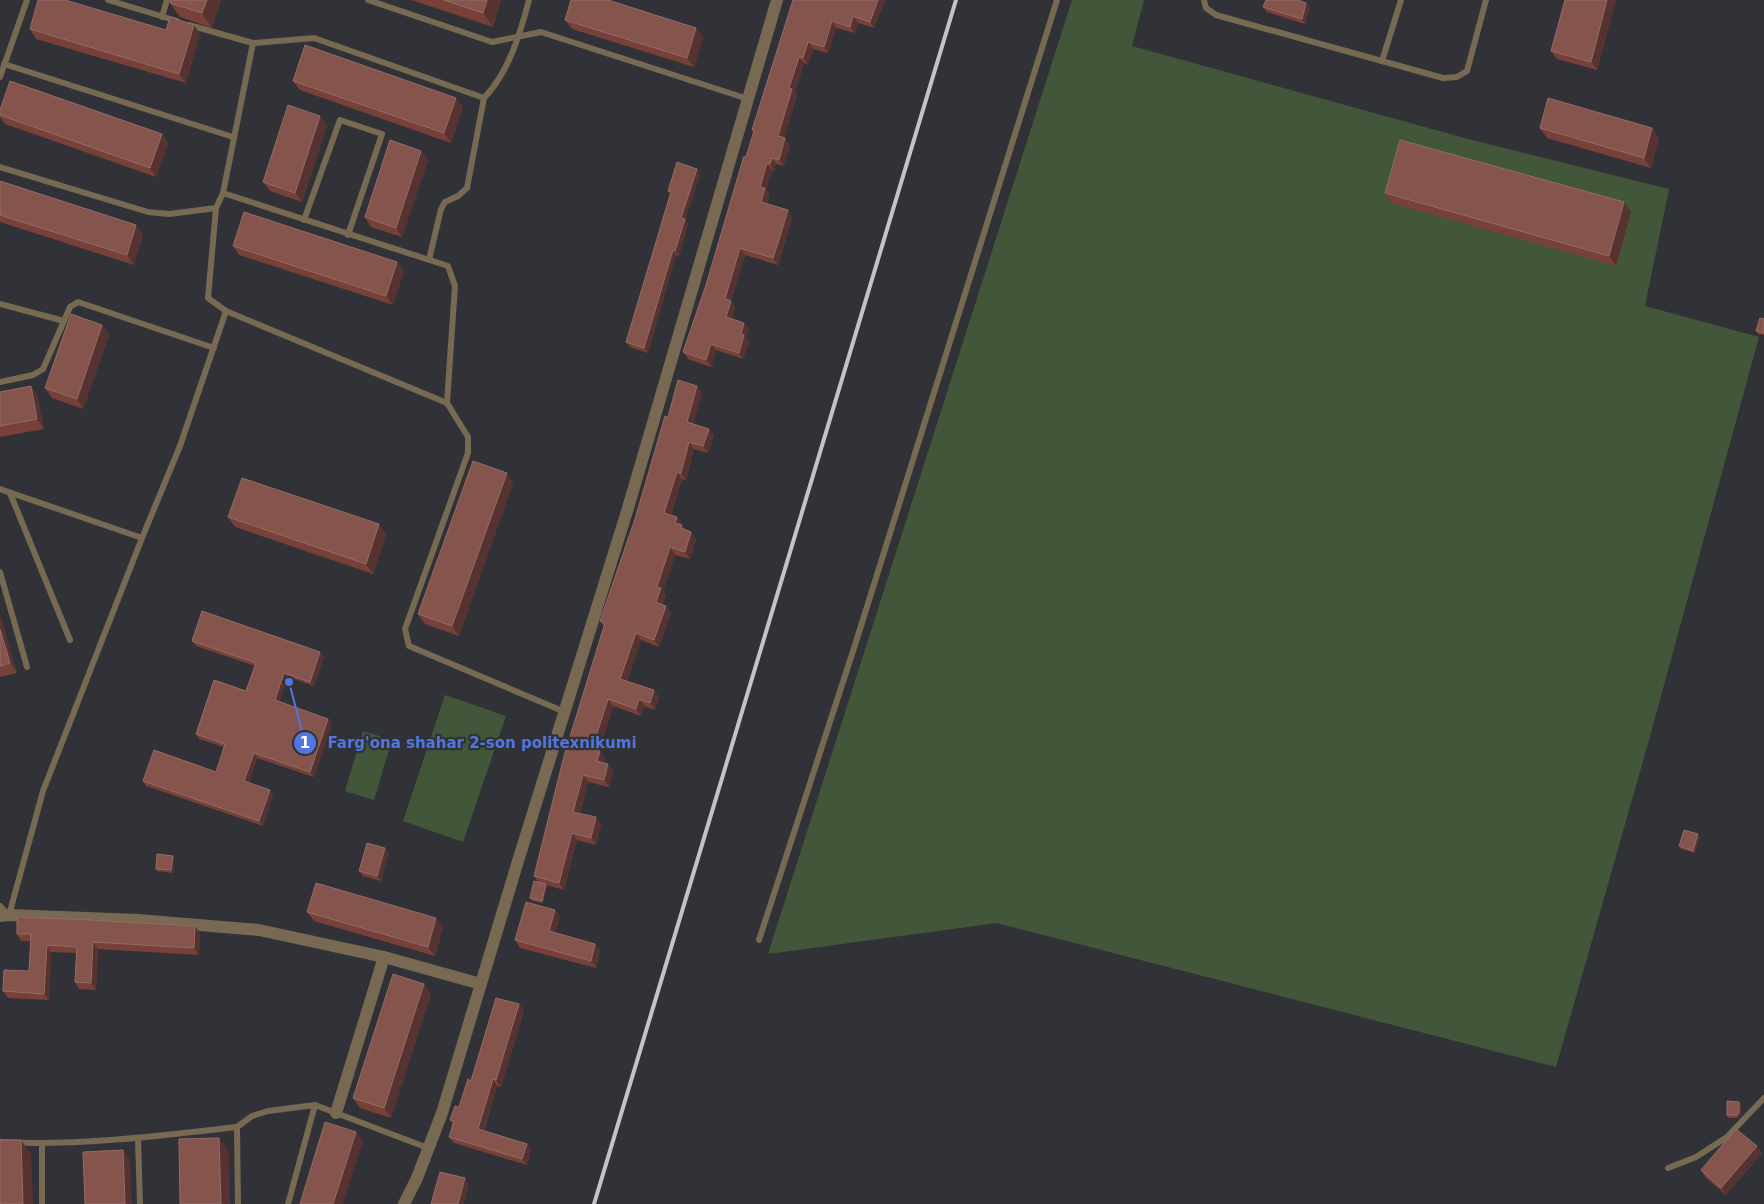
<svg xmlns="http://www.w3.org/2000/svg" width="1764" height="1204" font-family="'DejaVu Sans',sans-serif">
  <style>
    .green { fill: #425739 }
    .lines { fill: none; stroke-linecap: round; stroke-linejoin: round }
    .lane { stroke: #776952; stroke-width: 6 }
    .street { stroke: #776952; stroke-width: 12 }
    .rail { stroke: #c3c4c8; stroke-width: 4 }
    .wall { fill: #774139 }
    .shaded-wall { fill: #563330 }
    .building { fill: #84544d; stroke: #956c67 }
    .leader { fill: none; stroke: #5276df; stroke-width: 2 }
    .callout-dot { fill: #5276df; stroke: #313237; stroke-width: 2 }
    .mark-label { font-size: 15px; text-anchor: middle; font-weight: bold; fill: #fff }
    .callout-label { font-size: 15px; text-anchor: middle; font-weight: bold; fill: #5276df; stroke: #313237; stroke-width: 4.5; stroke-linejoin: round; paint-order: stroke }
  </style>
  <rect width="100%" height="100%" fill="#313237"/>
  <!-- green -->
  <g class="green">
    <polygon points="1072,0 1144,0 1132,46 1468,139 1669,189 1645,306 1759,337 1649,740 1556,1067 997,923 768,954"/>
    <polygon points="445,695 506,716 463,842 403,821"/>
    <polygon points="363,731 392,740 374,800 345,791"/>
  </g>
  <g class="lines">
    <!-- lane -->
    <g class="lane">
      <polyline points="108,0 177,21"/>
      <polyline points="368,0 492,42 541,32 748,99"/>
      <polyline points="1204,0 1206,8 1216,15 1443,78 1457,77 1467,71 1486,0"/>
      <polyline points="162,17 167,0"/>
      <polyline points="253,43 314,38 484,98"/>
      <polyline points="1382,61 1401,0"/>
      <polyline points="4,64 233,137"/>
      <polyline points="0,77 27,0"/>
      <polyline points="0,167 148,212 169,214 216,208"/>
      <polyline points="223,193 448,266 455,286 447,403"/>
      <polyline points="304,220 340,120 382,134 348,235"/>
      <path d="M429 260 441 209 445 202 458 196 467 188 484 98C509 72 520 34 529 0"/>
      <polyline points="0,304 64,321 43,369 33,375 0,382"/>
      <polyline points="226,311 447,403 468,437 468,453 405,629 409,646 565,712"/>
      <polyline points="64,321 70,307 78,302 214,348"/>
      <polyline points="0,489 142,538"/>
      <polyline points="10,493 70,640"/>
      <polyline points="0,572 27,667"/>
      <polyline points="0,906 9,915 43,791 142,538 180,446 226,311 208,298 216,208 223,193 253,43 189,25"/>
      <polyline points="759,940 855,645 1057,0"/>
      <polyline points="237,1127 252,1116 268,1111 315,1105"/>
      <polyline points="138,1139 140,1204"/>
      <path d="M0 1142C80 1146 158 1136 237 1127L238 1204"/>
      <polyline points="42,1144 42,1204"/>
      <polyline points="1668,1168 1696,1157 1727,1137 1764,1098"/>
      <polyline points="288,1204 315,1105 428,1148"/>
    </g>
    <!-- street -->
    <g class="street">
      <polyline points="0,916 9,915 138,920 259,930 384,957 481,984"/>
      <polyline points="336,1113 384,957"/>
      <polyline points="404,1204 417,1178 442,1113 518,861 628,508 777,0"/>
    </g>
    <!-- rail -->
    <polyline class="rail" points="594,1204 956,0"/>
  </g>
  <!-- wall -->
  <g class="wall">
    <polygon points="171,0 221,0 212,28 180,17 170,3"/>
    <polygon points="411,0 501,0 493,27"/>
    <polygon points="793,0 885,0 874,28 858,23 855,33 836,28 828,53 813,49 808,65 804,63 795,92 797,95 784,138 790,145 784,166 776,164 774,171 772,170 766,189 769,195 767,204 792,217 783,249 778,265 745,255 731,301 735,307 732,319 744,323 749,329 746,338 749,342 743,359 716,350 711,367 688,359 683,352 706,285 746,157 754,132 752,130"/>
    <polygon points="1565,0 1616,0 1597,70 1557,59 1551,51"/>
    <polygon points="1263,7 1310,7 1305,24 1267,12"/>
    <polygon points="565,20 696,28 703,37 694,67 572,29"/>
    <polygon points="30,29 166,30 200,34 186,83 36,39"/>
    <polygon points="293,81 463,107 451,143 300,90"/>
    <polygon points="0,110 162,134 168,144 156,177 5,124 0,117"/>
    <polygon points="320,116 327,125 302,202 270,191 263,182"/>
    <polygon points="1540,128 1652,128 1659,138 1651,168 1547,138"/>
    <polygon points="421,151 428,160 402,237 371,227 365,217"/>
    <polygon points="700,174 685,220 688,224 679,256 676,255 648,353 630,347 626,342 670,194 668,191"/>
    <polygon points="0,181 143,234 134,265 0,222"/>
    <polygon points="1385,193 1631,212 1616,266 1392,203"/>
    <polygon points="233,246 397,262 404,271 393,305 239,255"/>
    <polygon points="1764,319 1764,335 1758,334 1756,331"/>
    <polygon points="102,325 109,335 83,409 52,398 45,388"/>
    <polygon points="31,386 37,395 44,429 0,437 0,392"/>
    <polygon points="702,393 693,424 709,429 714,436 708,453 694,449 686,480 682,479 671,515 682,524 681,525 685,530 691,532 696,539 690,559 675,555 663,591 666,595 662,604 671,613 659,647 641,640 627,681 659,697 655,710 644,706 641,716 613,706 599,751 605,758 603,763 613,771 609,787 588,782 580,813 601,824 596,845 577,840 564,890 547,885 547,886 543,903 532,901 530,898 538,882 534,876 604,627 600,621 635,519"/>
    <polygon points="507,473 513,483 459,636 425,624 418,614"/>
    <polygon points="228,517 386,534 373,574 235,527"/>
    <polygon points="0,615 17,673 0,677"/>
    <polygon points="192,641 320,652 324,657 314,686 288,677 279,702 328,719 332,724 314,777 257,758 249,783 273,795 263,826 146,786 143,781 216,772 224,747 199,739 196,734 246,691 255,666 196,646"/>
    <polygon points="1698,834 1700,837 1695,853 1681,849 1679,846"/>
    <polygon points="389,853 381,881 363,876 359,871"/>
    <polygon points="173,856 174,859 173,873 157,871 156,869"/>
    <polygon points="555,910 560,917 555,933 595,944 600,951 596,968 520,948 515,940"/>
    <polygon points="307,912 443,927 435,956 314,921"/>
    <polygon points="200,933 199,955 98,949 96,990 79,989 75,982 76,953 51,952 49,1000 8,998 3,991 29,971 31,941 21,941 17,934"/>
    <polygon points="431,994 391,1118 360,1108 353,1098"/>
    <polygon points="519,1004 524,1011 501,1087 497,1086 484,1131 527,1144 531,1150 527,1165 454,1143 449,1137 453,1124 450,1120 459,1107 471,1081"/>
    <polygon points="1739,1102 1741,1104 1741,1115 1738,1118 1728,1118 1727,1115"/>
    <polygon points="1757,1146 1762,1153 1726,1195 1706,1178 1701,1170"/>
  </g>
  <!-- shaded-wall -->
  <g class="shaded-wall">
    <polygon points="207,0 221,0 212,28 202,13"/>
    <polygon points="487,0 501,0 493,27 483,13"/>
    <polygon points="878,0 885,0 874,28 870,22"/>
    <polygon points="1607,0 1616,0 1597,70 1591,62"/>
    <polygon points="1306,3 1310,7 1305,24 1302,19"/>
    <polygon points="853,16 858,23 855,33 850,27"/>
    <polygon points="832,21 836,28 828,53 824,47"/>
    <polygon points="194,25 200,34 186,83 179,74"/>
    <polygon points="696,28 703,37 694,67 687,58"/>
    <polygon points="808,42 813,49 808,65 803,58"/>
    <polygon points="799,57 804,63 795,92 797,95 783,143 778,136 789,88"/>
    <polygon points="456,98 463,107 451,143 444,133"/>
    <polygon points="320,116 327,125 302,202 295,193"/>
    <polygon points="1652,128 1659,138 1651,168 1644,158"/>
    <polygon points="162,134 168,144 156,177 150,168"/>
    <polygon points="785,138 790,145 784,166 779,160"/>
    <polygon points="421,151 428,160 402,237 396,228"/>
    <polygon points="772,158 776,164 774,171 770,164"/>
    <polygon points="767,163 772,170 766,189 769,195 765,208 761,202 760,187"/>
    <polygon points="697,169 700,174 685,220 688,224 679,256 675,251 681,218"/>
    <polygon points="1624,202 1631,212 1616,266 1609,256"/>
    <polygon points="788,210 792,217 778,265 773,258"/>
    <polygon points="136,225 143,234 134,265 127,255"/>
    <polygon points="740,248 745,255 731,301 735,307 730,323 726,317 725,299"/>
    <polygon points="673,250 676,255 648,353 644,348"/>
    <polygon points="397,262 404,271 393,305 386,296"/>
    <polygon points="744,323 749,329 746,338 749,342 743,359 739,353 741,334"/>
    <polygon points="102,325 109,335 83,409 77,399"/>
    <polygon points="711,344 716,350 711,367 706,360"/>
    <polygon points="31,386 37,395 44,429 37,419"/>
    <polygon points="697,386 702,393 692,430 687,422"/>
    <polygon points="709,429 714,436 708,453 703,446"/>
    <polygon points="689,442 694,449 686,480 681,473"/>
    <polygon points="677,472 682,479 669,520 664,513"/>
    <polygon points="507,473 513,483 459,636 452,626"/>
    <polygon points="677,517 682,524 680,530 675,523"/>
    <polygon points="379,524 386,534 373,574 366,564"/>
    <polygon points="691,532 696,539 690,559 685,552"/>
    <polygon points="670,547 675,555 663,591 666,595 661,609 656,602 657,587"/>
    <polygon points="666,606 671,613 659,647 654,640"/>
    <polygon points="0,615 17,673 10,663 0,629"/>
    <polygon points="636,633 641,640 625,686 620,679"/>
    <polygon points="320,652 324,657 314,686 310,682"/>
    <polygon points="284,673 288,677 278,705 275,700"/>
    <polygon points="654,690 659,697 655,710 650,703"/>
    <polygon points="608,699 613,706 597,756 592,749"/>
    <polygon points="639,699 644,706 641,716 636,709"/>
    <polygon points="328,719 332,724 314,777 310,772"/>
    <polygon points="600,751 605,758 602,768 597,761"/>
    <polygon points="254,753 257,758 248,786 244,781"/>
    <polygon points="608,764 613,771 609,787 604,780"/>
    <polygon points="583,775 588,782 578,819 573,812"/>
    <polygon points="270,790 273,795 263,826 259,821"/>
    <polygon points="596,817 601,824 596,845 591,838"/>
    <polygon points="572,833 577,840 564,890 559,883"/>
    <polygon points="1698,834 1700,837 1695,853 1693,851"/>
    <polygon points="385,848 389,853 381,881 377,876"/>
    <polygon points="173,856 174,859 173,873 171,870"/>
    <polygon points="546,884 547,886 543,903 542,901"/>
    <polygon points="555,910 560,917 554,938 549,931"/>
    <polygon points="436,918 443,927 435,956 428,947"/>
    <polygon points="195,926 200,933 199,955 194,948"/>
    <polygon points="93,942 98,949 96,990 91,983"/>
    <polygon points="595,944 600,951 596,968 591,961"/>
    <polygon points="47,945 51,952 49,1000 44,994"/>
    <polygon points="424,984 431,994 391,1118 384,1108"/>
    <polygon points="519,1004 524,1011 501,1087 496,1080"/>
    <polygon points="493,1079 497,1086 482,1135 478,1129"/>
    <polygon points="1739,1102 1741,1104 1741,1115 1738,1118 1737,1115"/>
    <polygon points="356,1132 363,1141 343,1204 333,1204"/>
    <polygon points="219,1138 229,1152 230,1204 221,1204"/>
    <polygon points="21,1140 31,1154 33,1204 23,1204"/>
    <polygon points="527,1144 531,1150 527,1165 522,1159"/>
    <polygon points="1757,1146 1762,1153 1726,1195 1721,1188"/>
    <polygon points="123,1150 130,1160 132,1204 125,1204"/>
    <polygon points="465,1178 469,1185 464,1204 458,1204"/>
  </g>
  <!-- building -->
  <g class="building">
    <polygon points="38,0 65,0 166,30 170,17 194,25 179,74 30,29"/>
    <polygon points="171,0 207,0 202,13 170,3"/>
    <polygon points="444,0 487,0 483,13"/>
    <polygon points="571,0 608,0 696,28 687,58 565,20"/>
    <polygon points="793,0 878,0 870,22 853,16 850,27 832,21 824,47 808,42 803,58 799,57 789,88 792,89 778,136 785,138 779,160 772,158 770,164 767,163 760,187 765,188 761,202 788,210 778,243 773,258 740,248 725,299 731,301 726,317 744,323 741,334 744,335 739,353 711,344 706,360 683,352 706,285 744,156 746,157 754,131 752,130"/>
    <polygon points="1266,0 1298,0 1306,3 1302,19 1263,7"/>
    <polygon points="1565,0 1607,0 1591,62 1551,51"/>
    <polygon points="305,45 456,98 444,133 293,81"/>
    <polygon points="10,81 162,134 150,168 0,115 0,110"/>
    <polygon points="1548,98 1652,128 1644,158 1540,128"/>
    <polygon points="288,105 320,116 295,193 263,182"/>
    <polygon points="390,140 421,151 396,228 365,217"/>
    <polygon points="1400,140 1624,202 1609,256 1385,193"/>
    <polygon points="677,162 697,169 681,218 685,219 675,251 673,250 644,348 626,342 671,192 668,191"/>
    <polygon points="0,181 136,225 127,255 0,215"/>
    <polygon points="244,212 397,262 386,296 233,246"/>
    <polygon points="71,314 102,325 77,399 45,388"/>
    <polygon points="1760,318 1764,319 1764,333 1756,331"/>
    <polygon points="678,380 697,386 687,422 709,429 703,446 689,442 681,473 677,472 664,513 677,517 675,523 682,525 681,528 691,532 685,552 670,547 657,587 661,588 656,602 666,606 654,640 636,633 620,679 654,690 650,703 639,699 636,709 608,699 592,749 600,751 597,761 608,764 604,780 583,775 573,812 596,817 591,838 572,833 559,883 534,876 564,756 605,623 600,621 635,519 665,416 668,417"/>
    <polygon points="31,386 37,419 0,426 0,392"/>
    <polygon points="473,461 507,473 452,626 418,614"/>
    <polygon points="242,478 379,524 366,564 228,517"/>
    <polygon points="202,611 320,652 310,682 284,673 275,700 328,719 310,772 254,753 244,781 270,790 259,821 143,781 154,750 216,772 225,744 196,734 214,680 246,691 256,663 192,641"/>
    <polygon points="0,629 10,663 0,666"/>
    <polygon points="1684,830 1698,834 1693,851 1679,846"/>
    <polygon points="367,843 385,848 377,876 359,871"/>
    <polygon points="157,854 173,856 171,870 156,869"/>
    <polygon points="534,881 546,884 542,901 530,898"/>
    <polygon points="316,883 436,918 428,947 307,912"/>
    <polygon points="526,902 555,910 549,931 595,944 591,961 515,940"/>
    <polygon points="17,917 90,920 195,926 194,948 93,942 91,983 75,982 77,947 47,945 44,994 3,991 4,970 29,971 31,934 17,934"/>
    <polygon points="393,974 424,984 384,1108 353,1098"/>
    <polygon points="496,998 519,1004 496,1080 493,1079 478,1129 527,1144 522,1159 449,1137 454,1121 450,1120 455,1106 459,1107 468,1079 471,1081"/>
    <polygon points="1727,1101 1739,1102 1739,1113 1737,1115 1727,1115"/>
    <polygon points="325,1122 356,1132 333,1204 300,1204"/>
    <polygon points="1736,1129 1757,1146 1721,1188 1701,1170"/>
    <polygon points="219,1138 221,1204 180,1204 179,1139"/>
    <polygon points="0,1140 21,1140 23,1204 0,1204"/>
    <polygon points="123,1150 125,1204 85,1204 83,1152"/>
    <polygon points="440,1172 465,1178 458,1204 431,1204"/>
  </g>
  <!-- callouts -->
  <path class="leader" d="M289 682L305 743"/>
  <g class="callout-dot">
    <circle cx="289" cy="682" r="5"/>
    <circle cx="305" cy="743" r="12"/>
  </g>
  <g class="mark-label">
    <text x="305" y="748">1</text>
  </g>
  <g class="callout-label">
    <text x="482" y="748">Farg'ona shahar 2-son politexnikumi</text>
  </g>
</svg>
